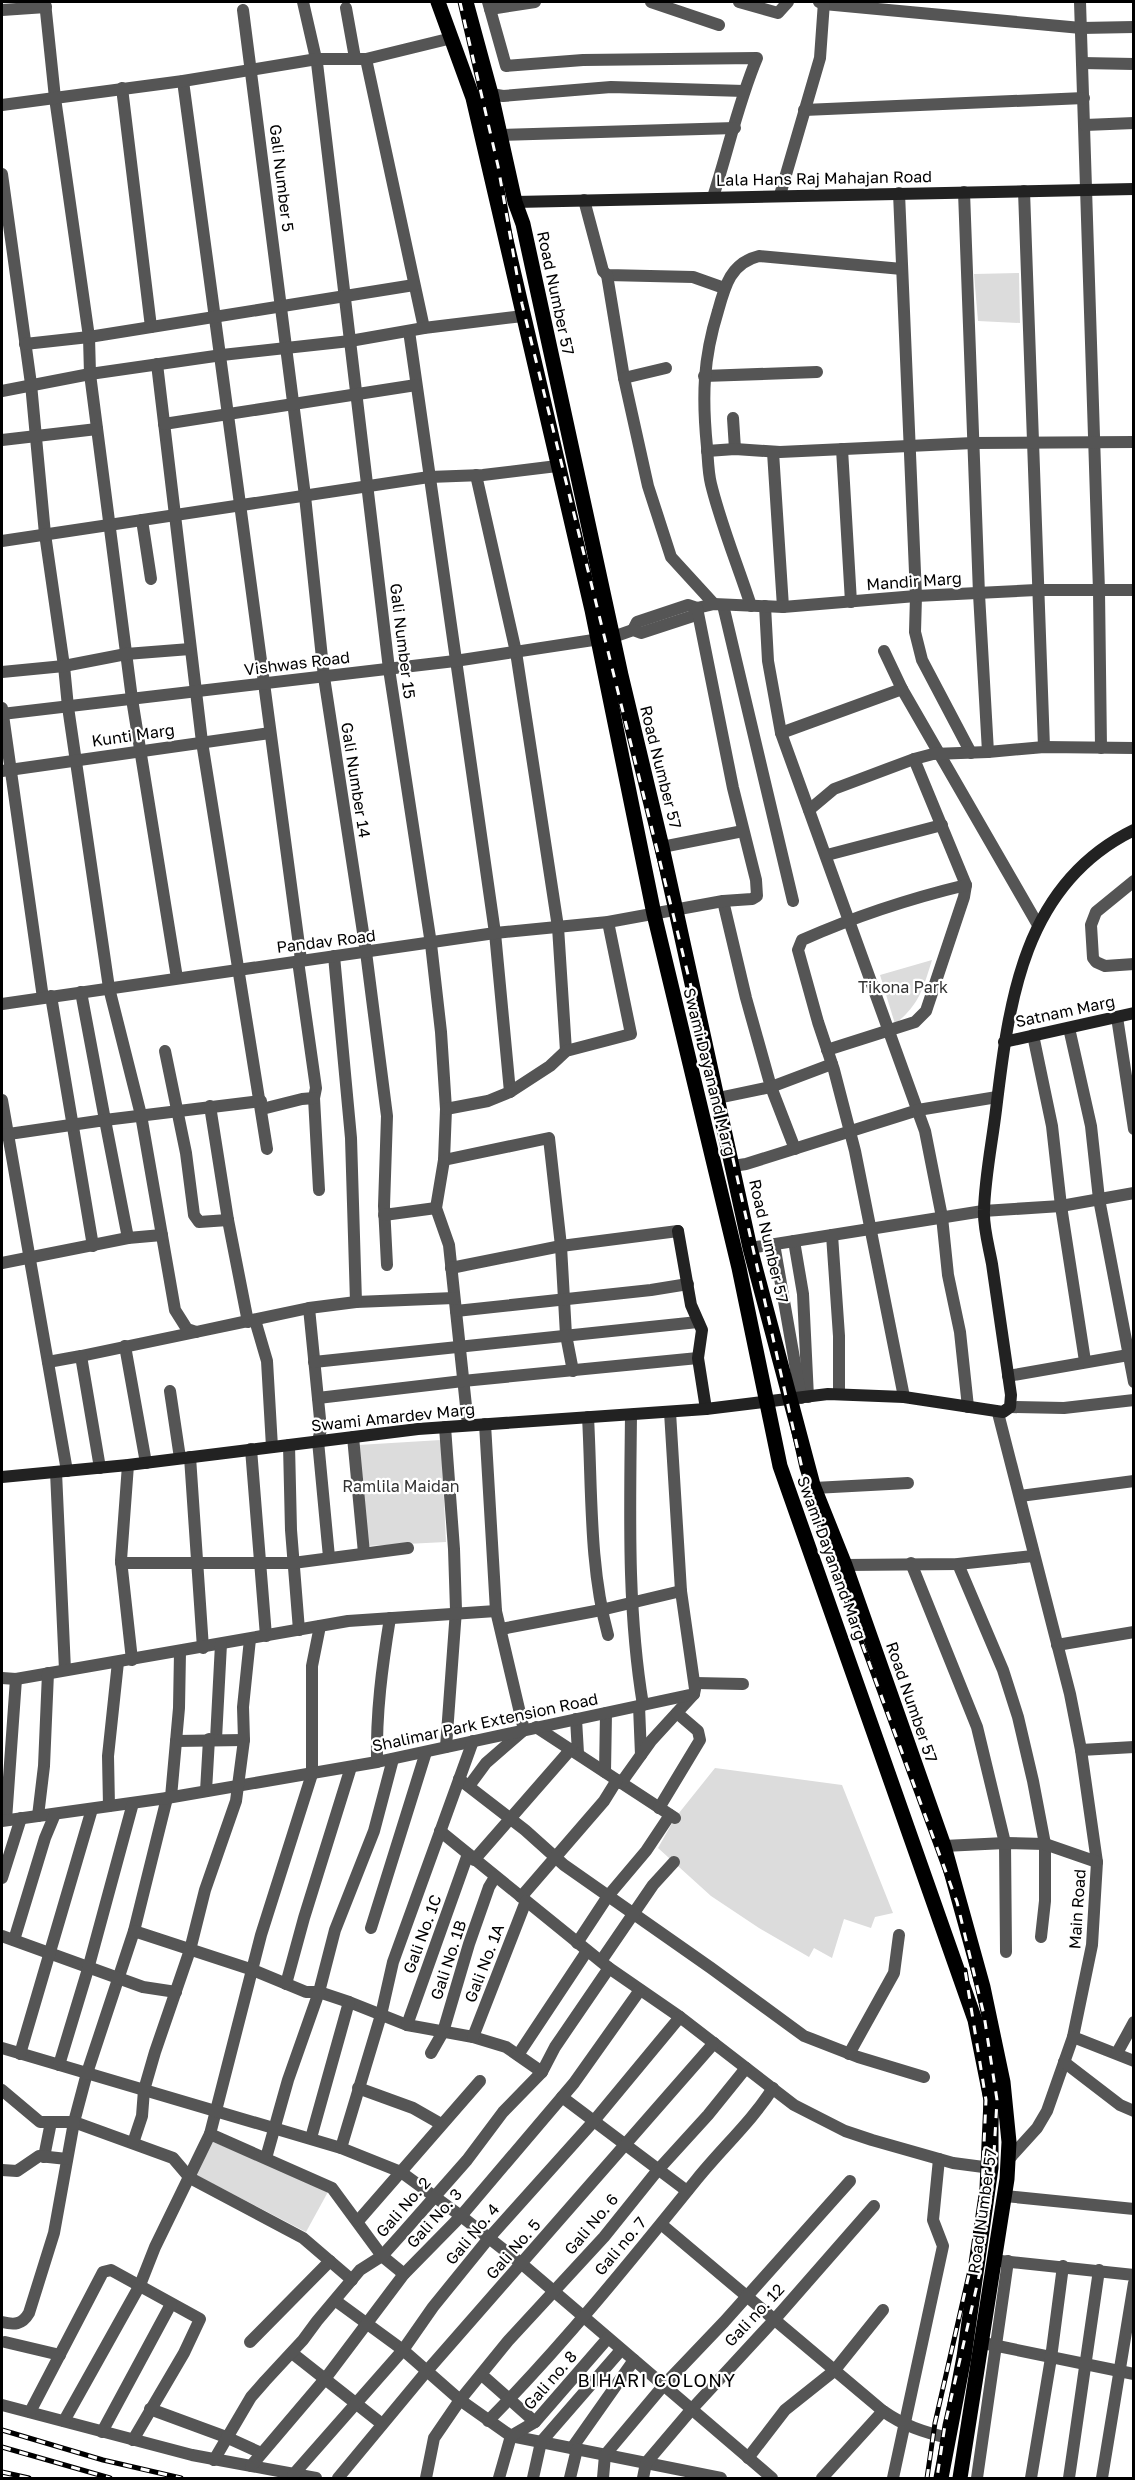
<svg xmlns="http://www.w3.org/2000/svg" width="1135" height="2480" font-family="'Golos Text',sans-serif">
  <style>
    .green { fill: #dcdcdc }
    .lines { fill: none; stroke-linecap: round; stroke-linejoin: round }
    .street { stroke: #555; stroke-width: 12 }
    .secondary { stroke: #222; stroke-width: 12 }
    .primary { stroke: #000; stroke-width: 15 }
    .rail-casing { stroke: #000; stroke-width: 5 }
    .rail { stroke: #fff; stroke-width: 3; stroke-dasharray: 9; stroke-linecap: butt }
    .labels { text-anchor: middle; dominant-baseline: central; stroke-width: 4.5; stroke-linejoin: round; paint-order: stroke }
    .street-label { font-size: 16px; fill: #000; stroke: #fff }
    .park-label { font-size: 16px; fill: #333; stroke: #fff }
    .neighbourhood-label { font-size: 18px; letter-spacing: 1.5px; fill: #000; stroke: #fff }
  </style>
  <rect width="100%" height="100%" fill="#fff"/>
  <!-- green -->
  <g class="green">
    <polygon points="1019,273 1020,323 978,321 974,274"/>
    <path d="M932 960C923 989 919 1005 895 1024L880 975Z"/>
    <polygon points="441,1440 446,1542 366,1546 358,1445"/>
    <polygon points="715,1768 842,1785 893,1913 875,1917 871,1928 844,1919 832,1958 814,1948 809,1957 759,1928 711,1896 658,1848 675,1818"/>
    <polygon points="211,2141 329,2190 306,2232 196,2175"/>
  </g>
  <g class="lines">
    <!-- street -->
    <g class="street">
      <polyline points="45,2 55,98 89,337 90,374 132,699 177,978"/>
      <polyline points="303,2 317,63 389,669 431,944 441,1032 446,1109 444,1160 436,1208 449,1245 468,1425"/>
      <path d="M488 2 506 66 583 60 757 58C738 103 728 151 713 197"/>
      <polyline points="651,2 719,25"/>
      <polyline points="739,2 778,13 788,2"/>
      <polyline points="819,2 824,4 1081,28 1134,27"/>
      <polyline points="1080,2 1099,591 1101,748"/>
      <polyline points="346,8 355,58"/>
      <polyline points="490,9 535,2"/>
      <polyline points="2,10 46,7"/>
      <polyline points="243,10 305,496 324,677 366,952 387,1116 384,1206 387,1265"/>
      <polyline points="366,59 424,328"/>
      <polyline points="1082,63 1134,64"/>
      <path d="M183 81C224 374 261 667 301 960"/>
      <polyline points="122,88 151,327"/>
      <polyline points="491,94 503,96 611,87 744,91"/>
      <polyline points="2,105 183,81 317,59 366,59 452,38"/>
      <polyline points="804,110 1084,98"/>
      <polyline points="1085,125 1134,123"/>
      <polyline points="501,135 735,128"/>
      <polyline points="2,174 31,384 45,534 64,666 68,707 109,988 141,1115 175,1310 187,1329 196,1332 309,1308 356,1302 454,1298"/>
      <polyline points="1024,191 1044,747"/>
      <polyline points="964,192 979,594 988,752"/>
      <polyline points="899,193 916,596 915,632 922,660 971,753"/>
      <polyline points="780,195 820,58 824,2"/>
      <polyline points="584,200 603,271 607,275 693,277 724,288"/>
      <polyline points="607,275 624,378 648,486 671,557 714,604"/>
      <polyline points="409,331 495,933 510,1092 488,1101 446,1109"/>
      <polyline points="25,344 89,337 414,285"/>
      <polyline points="157,364 202,742 267,1149"/>
      <polyline points="704,376 817,372"/>
      <polyline points="624,378 666,368"/>
      <polyline points="2,391 90,374 222,355 350,341 424,328 523,316"/>
      <polyline points="733,418 735,449"/>
      <polyline points="164,424 416,385"/>
      <polyline points="2,440 97,429"/>
      <polyline points="842,449 851,602"/>
      <polyline points="707,451 735,449 780,452 973,443 1134,442"/>
      <polyline points="773,452 783,607"/>
      <polyline points="476,475 516,652 558,927 566,1051"/>
      <polyline points="142,520 151,579"/>
      <polyline points="2,541 429,477 483,475 557,466"/>
      <polyline points="723,605 793,901"/>
      <path d="M751 606C738 566 721 525 711 484 708 472 708 459 707 447 702 397 703 359 718 311 725 285 731 263 759 256L902 269"/>
      <polyline points="765,606 768,661 781,733 925,1131 942,1217 948,1275 960,1332 968,1407"/>
      <polyline points="633,630 637,622 688,605 697,608 714,604 783,607 916,596 1036,590 1134,590"/>
      <polyline points="884,651 902,689 1038,925"/>
      <polyline points="2,672 64,666 126,654 190,649"/>
      <polyline points="2,708 43,998"/>
      <polyline points="2,714 455,661 613,637 633,630 641,633 693,616 697,608"/>
      <polyline points="781,733 902,689"/>
      <polyline points="2,771 270,733"/>
      <polyline points="809,810 834,789 914,759 933,754 988,752 1044,747 1134,748"/>
      <polyline points="662,847 743,831"/>
      <polyline points="827,855 942,825"/>
      <polyline points="1134,881 1096,912 1091,925 1093,958 1096,962 1105,966 1134,964"/>
      <polyline points="723,901 746,998 771,1087 795,1149"/>
      <polyline points="334,956 351,1138 356,1302"/>
      <polyline points="298,961 316,1088 314,1098 319,1190"/>
      <polyline points="81,992 105,1120 261,1101"/>
      <polyline points="51,996 93,1246"/>
      <polyline points="2,1004 495,933 608,922 723,901 752,899 757,896 756,880 733,788 697,608"/>
      <polyline points="1117,1017 1134,1129"/>
      <polyline points="1069,1028 1091,1126 1099,1199 1134,1382"/>
      <polyline points="1033,1035 1052,1126 1061,1206 1085,1361"/>
      <polyline points="827,1050 915,1022 926,1011 964,897 966,885 914,759"/>
      <polyline points="165,1051 186,1153 194,1215 199,1222 228,1220"/>
      <polyline points="510,1092 550,1066 566,1051 631,1034 608,922"/>
      <polyline points="718,1098 771,1087 832,1064"/>
      <polyline points="2,1100 67,1471"/>
      <polyline points="210,1106 228,1220 248,1322"/>
      <polyline points="262,1109 302,1099 314,1098"/>
      <polyline points="2,1135 105,1120 128,1238"/>
      <polyline points="444,1160 549,1138 561,1246 566,1335 573,1371"/>
      <polyline points="733,1166 746,1164 918,1110 997,1097"/>
      <polyline points="384,1215 436,1208"/>
      <polyline points="832,1235 839,1336 839,1394"/>
      <polyline points="794,1241 803,1294 808,1397"/>
      <polyline points="774,1244 801,1398"/>
      <polyline points="750,1248 983,1211 1061,1206 1134,1193"/>
      <polyline points="2,1263 128,1238 162,1235"/>
      <polyline points="451,1268 561,1246 678,1231"/>
      <polyline points="309,1308 321,1429 318,1441 329,1557"/>
      <polyline points="456,1311 651,1290 688,1284"/>
      <polyline points="255,1320 267,1361 272,1447"/>
      <polyline points="125,1346 146,1463"/>
      <polyline points="81,1356 196,1332"/>
      <polyline points="48,1362 81,1356 100,1468"/>
      <polyline points="314,1362 698,1322"/>
      <polyline points="1008,1376 1134,1354"/>
      <polyline points="170,1391 180,1458"/>
      <path d="M904 1397 855 1151 834 1070 818 1022 798 950 802 940C856 916 908 899 966 885"/>
      <polyline points="318,1398 463,1381 698,1358"/>
      <polyline points="1010,1407 1064,1408 1134,1400"/>
      <polyline points="998,1413 1070,1694 1081,1750 1097,1862 1092,1945 1073,2037 1047,2111 1037,2128 1008,2160"/>
      <path d="M631 1415C630 1512 627 1608 643 1705"/>
      <path d="M588 1417C592 1489 589 1566 608 1635"/>
      <polyline points="445,1427 454,1549 456,1610 446,1747"/>
      <polyline points="353,1437 364,1553"/>
      <polyline points="289,1445 291,1530 299,1630"/>
      <polyline points="251,1449 266,1636"/>
      <polyline points="190,1457 203,1648"/>
      <polyline points="128,1465 121,1560 132,1660"/>
      <polyline points="56,1472 65,1670"/>
      <polyline points="814,1488 908,1483"/>
      <polyline points="1020,1496 1134,1481"/>
      <polyline points="121,1563 293,1563 408,1548"/>
      <polyline points="911,1563 977,1727 1005,1843 1006,1952"/>
      <polyline points="958,1564 1003,1670 1018,1717 1033,1781 1045,1844 1045,1901 1041,1937"/>
      <polyline points="845,1565 958,1564 1033,1556"/>
      <polyline points="320,1626 312,1666 312,1774 261,1935 210,2134 332,2188 382,2256 404,2274"/>
      <polyline points="501,1629 601,1610 681,1591"/>
      <polyline points="1057,1645 1134,1632"/>
      <polyline points="2,1678 16,1679 348,1621 496,1611"/>
      <polyline points="695,1683 743,1684"/>
      <polyline points="639,1706 641,1755"/>
      <polyline points="576,1719 578,1753"/>
      <polyline points="536,1727 675,1818"/>
      <polyline points="216,1739 221,1644"/>
      <polyline points="176,1741 244,1740"/>
      <polyline points="1081,1750 1134,1747"/>
      <path d="M377 1762C376 1713 382 1667 390 1618"/>
      <polyline points="605,1772 606,1713"/>
      <polyline points="459,1779 525,1830 564,1865 711,1968 804,2036 858,2057 924,2077"/>
      <polyline points="621,1783 651,1741 694,1694"/>
      <polyline points="469,1786 486,1763 524,1730 496,1611 485,1424"/>
      <polyline points="206,1791 209,1739"/>
      <polyline points="171,1797 179,1708 180,1652"/>
      <polyline points="167,1798 134,1931 87,2073 74,2122 173,2158 190,2178 303,2238 352,2280"/>
      <polyline points="109,1806 108,1756 118,1662"/>
      <polyline points="659,1808 700,1740 698,1731 677,1713"/>
      <polyline points="38,1816 44,1766 48,1673"/>
      <polyline points="6,1820 16,1679"/>
      <polyline points="2,1821 167,1798 377,1762 694,1694 695,1689 681,1591 670,1412"/>
      <polyline points="440,1831 609,1968 680,2017 794,2105 845,2131 872,2140 953,2163 991,2168"/>
      <polyline points="944,1846 1005,1843 1045,1844 1097,1862"/>
      <polyline points="474,1860 571,1749"/>
      <polyline points="2,1878 21,1818"/>
      <polyline points="521,1897 604,1801 617,1780"/>
      <polyline points="371,1928 426,1752"/>
      <polyline points="134,1931 253,1970 306,1992 319,1992 349,2002 407,2025 473,2037 506,2047 542,2072"/>
      <polyline points="2,1936 143,1987 176,1992"/>
      <polyline points="14,1940 45,1838 55,1814"/>
      <polyline points="577,1943 608,1896 646,1851 670,1815"/>
      <polyline points="601,1961 653,1885 674,1862"/>
      <polyline points="286,1984 304,1918 351,1767"/>
      <polyline points="407,2025 468,1854"/>
      <polyline points="473,2037 526,1901"/>
      <polyline points="1073,2037 1134,2061"/>
      <polyline points="2,2048 341,2148 401,2172 461,2216 522,2264 772,2478"/>
      <polyline points="431,2053 443,2032 469,1944 489,1887 495,1877"/>
      <polyline points="1117,2053 1134,2022"/>
      <polyline points="20,2054 92,1809"/>
      <polyline points="849,2054 894,1973 899,1935"/>
      <polyline points="518,2055 587,1951"/>
      <polyline points="1064,2062 1120,2105 1134,2111"/>
      <polyline points="59,2065 88,1969 133,1803"/>
      <polyline points="358,2088 413,2108 441,2124"/>
      <path d="M2 2090 40 2122H74L54 2233 29 2313C22 2325 14 2325 2 2322"/>
      <polyline points="562,2097 687,2191"/>
      <polyline points="311,2138 349,2002"/>
      <polyline points="133,2143 142,2116 144,2090 155,2052 190,1950 205,1890 236,1801 244,1740 243,1707 250,1639"/>
      <polyline points="341,2148 381,2015 393,1962 473,1741"/>
      <polyline points="44,2157 51,2122"/>
      <polyline points="266,2158 288,2080 319,1992 335,1930 374,1831 393,1759"/>
      <polyline points="2,2170 17,2171 39,2156 67,2159"/>
      <polyline points="1005,2196 1134,2209"/>
      <polyline points="358,2221 480,2081"/>
      <path d="M661 2224 883 2411C904 2426 924 2432 948 2438"/>
      <polyline points="1001,2261 1134,2275"/>
      <polyline points="336,2301 403,2350 460,2400 511,2436 721,2478"/>
      <polyline points="5,2342 60,2355"/>
      <polyline points="250,2342 330,2261"/>
      <polyline points="988,2344 1134,2374"/>
      <polyline points="292,2353 382,2424"/>
      <polyline points="482,2375 535,2422"/>
      <polyline points="2,2405 192,2455 316,2478"/>
      <polyline points="150,2409 226,2437 261,2453"/>
      <polyline points="30,2412 103,2272 111,2270 200,2319 184,2353 133,2440"/>
      <polyline points="64,2421 140,2285 155,2247 210,2134"/>
      <path d="M488 2421C563 2345 630 2262 697 2179 722 2148 752 2121 773 2088"/>
      <polyline points="102,2432 171,2304"/>
      <polyline points="572,2448 634,2360"/>
      <polyline points="748,2458 785,2410 834,2371 883,2310"/>
      <polyline points="214,2460 251,2397 265,2381 303,2340 317,2321 360,2270 382,2256 400,2236 467,2160 503,2112 542,2072 555,2047 609,1968"/>
      <polyline points="251,2466 325,2379 404,2274 461,2216 574,2083 640,1990"/>
      <polyline points="293,2475 403,2350 433,2307 489,2238 593,2122 680,2017"/>
      <polyline points="338,2478 426,2372 714,2043"/>
      <polyline points="426,2478 434,2438 460,2400 508,2341 604,2237 657,2171 708,2115 746,2068"/>
      <polyline points="499,2478 511,2436 535,2422 608,2338"/>
      <polyline points="533,2478 541,2442 621,2350"/>
      <polyline points="570,2478 577,2449"/>
      <polyline points="603,2478 605,2455 663,2386 724,2322 850,2181"/>
      <polyline points="643,2478 646,2463 691,2410 775,2319 874,2206"/>
      <polyline points="822,2478 883,2411"/>
      <polyline points="893,2478 943,2246 933,2220 939,2159"/>
      <polyline points="977,2478 1008,2261"/>
      <polyline points="1031,2478 1051,2358 1063,2266"/>
      <polyline points="1069,2478 1099,2270"/>
      <polyline points="1102,2478 1134,2283"/>
    </g>
    <!-- secondary -->
    <g class="secondary">
      <polyline points="515,202 1134,189"/>
      <polyline points="1004,1042 1134,1013"/>
      <polyline points="678,1231 691,1305 702,1330 698,1358 706,1409"/>
      <path d="M2 1477 128 1465 418 1429 706 1409 828 1394 904 1397 1003 1412 1010 1407 1011 1395C1005 1351 998 1308 992 1264 989 1247 983 1227 984 1210 985 1177 992 1143 996 1110 1009 1001 1023 884 1134 830"/>
    </g>
    <!-- primary -->
    <g class="primary">
      <polyline points="438,2 473,98 566,498 592,610 654,914 739,1268 780,1466 975,2020 991,2100 991,2168 964,2357 941,2478"/>
      <polyline points="466,2 491,94 515,202 523,224 621,675 662,847 750,1248 813,1485 845,1565 944,1846 983,1987 1003,2082 1009,2142 1007,2179 960,2478"/>
    </g>
    <!-- rail casing -->
    <g class="rail-casing">
      <g id="rail">
        <polyline points="460,2 498,166 522,304 727,1132 802,1468 823,1537 957,1902 984,2015 997,2100 992,2189 980,2272 945,2425 937,2478"/>
        <polyline points="2,2430 103,2460 181,2478"/>
        <polyline points="2,2447 110,2478"/>
        <polyline points="2,2472 29,2478"/>
        <polyline points="927,2478 935,2423 970,2270 982,2188 986,2100 965,1970"/>
      </g>
    </g>
    <!-- rail -->
    <use href="#rail" class="rail"/>
  </g>
  <g class="labels">
    <!-- street labels -->
    <g class="street-label">
      <text transform="translate(282 178) rotate(83)">Gali Number 5</text>
      <text transform="translate(824 178) rotate(-1)">Lala Hans Raj Mahajan Road</text>
      <text transform="translate(556 293) rotate(78)">Road Number 57</text>
      <text transform="translate(914 581) rotate(-4)">Mandir Marg</text>
      <text transform="translate(403 641) rotate(83)">Gali Number 15</text>
      <text transform="translate(297 663) rotate(-7)">Vishwas Road</text>
      <text transform="translate(133 735) rotate(-8)">Kunti Marg</text>
      <text transform="translate(661 767) rotate(76)">Road Number 57</text>
      <text transform="translate(356 780) rotate(81)">Gali Number 14</text>
      <text transform="translate(326 941) rotate(-7)">Pandav Road</text>
      <text transform="translate(1065 1011) rotate(-12)">Satnam Marg</text>
      <text transform="translate(710 1072) rotate(76)">Swami Dayanand Marg</text>
      <text transform="translate(769 1241) rotate(77)">Road Number 57</text>
      <text transform="translate(393 1417) rotate(-6)">Swami Amardev Marg</text>
      <text transform="translate(832 1558) rotate(70)">Swami Dayanand Marg</text>
      <text transform="translate(912 1702) rotate(71)">Road Number 57</text>
      <text transform="translate(485 1722) rotate(-12)">Shalimar Park Extension Road</text>
      <text transform="translate(1077 1909) rotate(-86)">Main Road</text>
      <text transform="translate(422 1934) rotate(-70)">Gali No. 1C</text>
      <text transform="translate(448 1960) rotate(-72)">Gali No. 1B</text>
      <text transform="translate(484 1963) rotate(-69)">Gali No. 1A</text>
      <text transform="translate(403 2207) rotate(-49)">Gali No. 2</text>
      <text transform="translate(982 2211) rotate(-82)">Road Number 57</text>
      <text transform="translate(434 2218) rotate(-48)">Gali No. 3</text>
      <text transform="translate(591 2224) rotate(-50)">Gali No. 6</text>
      <text transform="translate(472 2234) rotate(-50)">Gali No. 4</text>
      <text transform="translate(620 2246) rotate(-50)">Gali no. 7</text>
      <text transform="translate(513 2249) rotate(-49)">Gali No. 5</text>
      <text transform="translate(754 2315) rotate(-47)">Gali no. 12</text>
      <text transform="translate(550 2380) rotate(-49)">Gali no. 8</text>
    </g>
    <!-- park labels -->
    <g class="park-label">
      <text x="903" y="987">Tikona Park</text>
      <text x="401" y="1486">Ramlila Maidan</text>
    </g>
    <!-- neighbourhood labels -->
    <g class="neighbourhood-label">
      <text x="657" y="2380">BIHARI COLONY</text>
    </g>
  </g>
  <!-- border -->
  <rect width="1135" height="2480" fill="none" stroke="#000000" stroke-width="6"/>
</svg>
